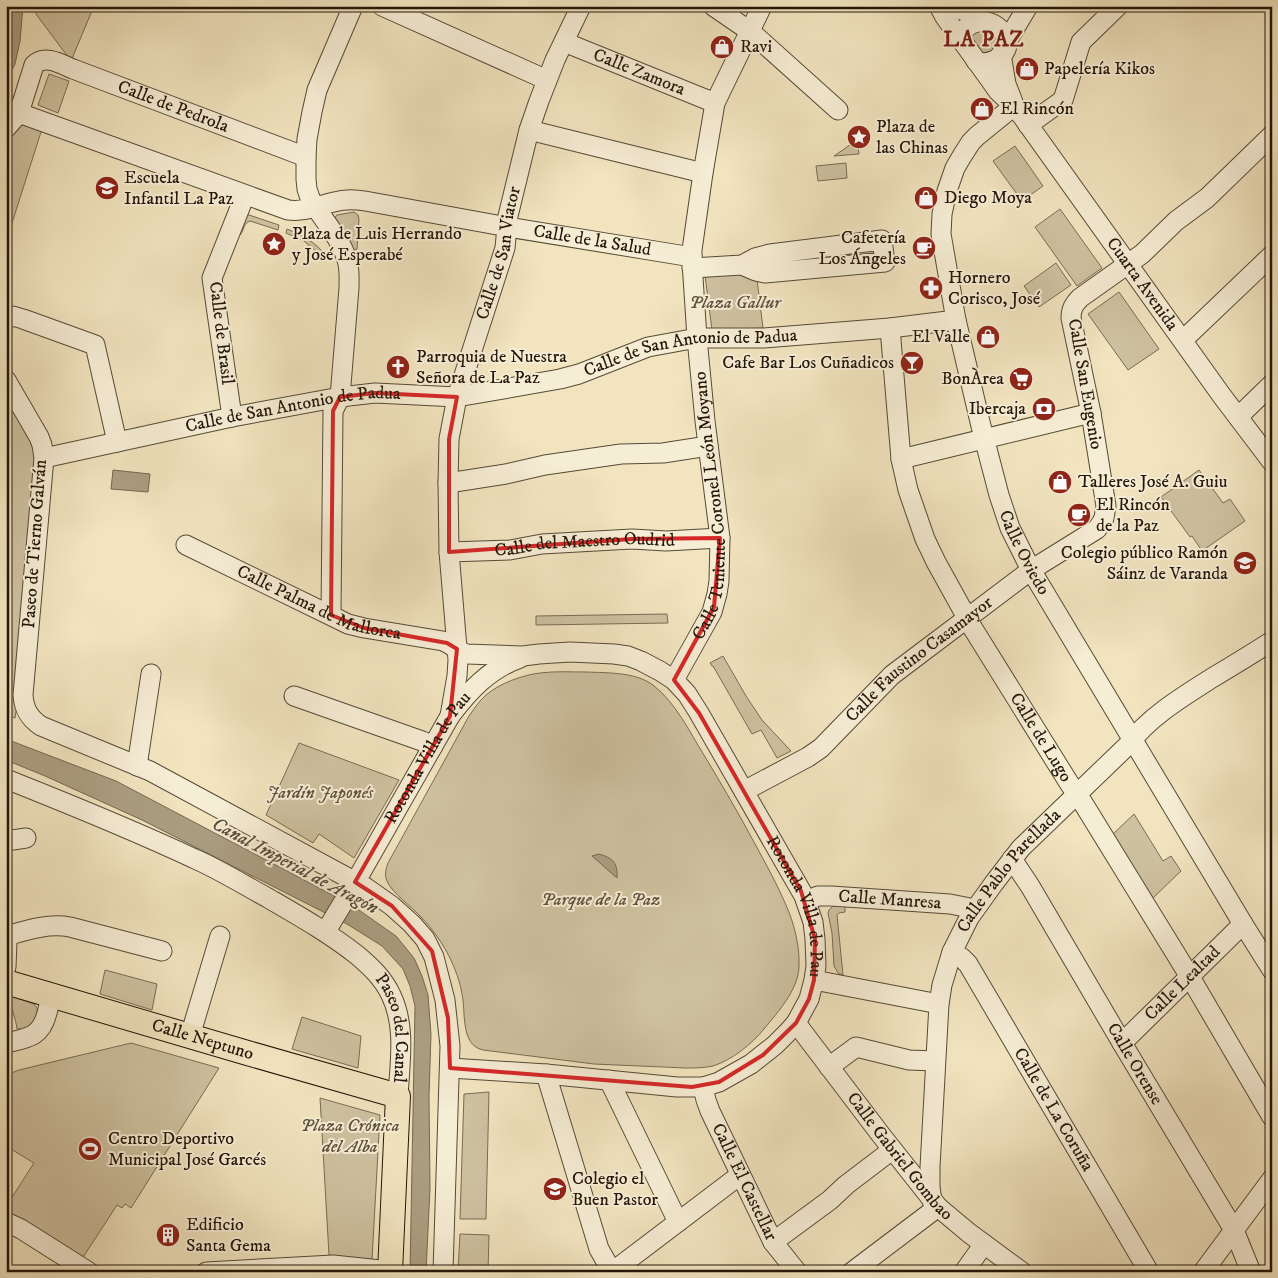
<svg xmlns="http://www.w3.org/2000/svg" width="1278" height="1278" font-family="'IM FELL DW Pica',serif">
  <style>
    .green { fill: #cec1a0; stroke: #786c54 }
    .water { fill: #ab9e81; stroke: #756851 }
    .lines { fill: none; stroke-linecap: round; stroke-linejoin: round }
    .minor-casing { stroke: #564a36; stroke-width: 21 }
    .major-casing { stroke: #231609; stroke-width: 26 }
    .minor { stroke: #f6edd5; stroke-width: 19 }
    .major { stroke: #f1e4bf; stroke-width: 24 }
    .marked { fill: none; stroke: #d62828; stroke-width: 4; stroke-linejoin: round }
    .labels { text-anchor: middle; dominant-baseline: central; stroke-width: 4; stroke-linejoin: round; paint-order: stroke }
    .poi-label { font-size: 18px; fill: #231609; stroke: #f6edd5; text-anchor: start }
    .street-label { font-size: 18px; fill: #231609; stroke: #f6edd5 }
    .park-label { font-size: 18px; font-style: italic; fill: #5f523e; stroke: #f6edd5 }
    .water-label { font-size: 19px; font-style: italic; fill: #594c39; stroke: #f6edd5 }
    .district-label { font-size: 22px; font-weight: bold; letter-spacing: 1px; fill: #7a1f14; stroke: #f6edd5 }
  </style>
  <rect width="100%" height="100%" fill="#f1e4bf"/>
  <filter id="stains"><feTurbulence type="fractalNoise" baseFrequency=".004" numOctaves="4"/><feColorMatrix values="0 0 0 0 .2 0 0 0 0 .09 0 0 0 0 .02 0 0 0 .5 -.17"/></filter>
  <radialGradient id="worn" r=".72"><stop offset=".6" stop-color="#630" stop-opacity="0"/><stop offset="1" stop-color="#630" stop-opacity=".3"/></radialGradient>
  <!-- green -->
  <g class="green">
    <polygon points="37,6 94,6 71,61 36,14"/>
    <polygon points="983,21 1000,43 991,54 981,52 971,39 970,35"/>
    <polygon points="49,74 69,81 58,113 38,105"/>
    <polygon points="19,113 46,122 40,135 6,242 6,128"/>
    <polygon points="857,140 859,154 834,156"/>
    <polygon points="1015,146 1043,186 1022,201 993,161"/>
    <polygon points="846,163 847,178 818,181 816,166"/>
    <polygon points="1060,209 1102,268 1077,286 1035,227"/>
    <polygon points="354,212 358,215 359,219 357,249 354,250 347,237 334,219 337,215"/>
    <path d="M243 213 279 225 278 230 250 221C244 223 244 229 241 234L238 235Z"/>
    <path d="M287 229C302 235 316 242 326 256H321L304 241 286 233Z"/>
    <polygon points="1056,263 1071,285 1039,307 1024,286"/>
    <polygon points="704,268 756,271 763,328 712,330"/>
    <polygon points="1119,292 1159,349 1128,370 1088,314"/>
    <polygon points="6,389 36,447 19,693 15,718 6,715"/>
    <polygon points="1199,470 1223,503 1230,499 1245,521 1202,551 1192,536 1190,537 1161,497"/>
    <polygon points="667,614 668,623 536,625 536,616"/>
    <polygon points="723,656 746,696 762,720 791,751 777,758 761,730 752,734 713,666 712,666 710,663"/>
    <path d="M587 672C609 673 635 672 653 685 676 703 689 731 704 755 722 785 739 814 755 844 766 864 777 884 786 905 794 923 800 946 799 967 798 990 778 1012 764 1029 752 1044 732 1060 713 1066 704 1068 695 1068 686 1068L594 1064 483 1050C460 1045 466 1012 462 994 460 981 455 969 450 958 442 943 433 929 421 917 413 908 391 892 387 881 384 875 386 869 388 863L469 716C474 709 479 701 486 695 500 683 523 675 540 673 555 671 572 672 587 672Z"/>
    <polygon points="299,743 399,780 354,858 319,834 313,843 266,815"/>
    <polygon points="1134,814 1163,861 1171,856 1181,871 1152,899 1113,834"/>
    <polygon points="833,906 845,906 845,912 839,913 837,915 843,975 838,973 834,966 832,933 828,913 829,910"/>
    <polygon points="105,970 157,984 152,1010 100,994"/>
    <path d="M11 996 34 1004C42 1012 35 1024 25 1028 23 1029 20 1029 17 1029 16 1018 10 1008 11 996Z"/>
    <polygon points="302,1017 361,1036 358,1068 292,1049"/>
    <polygon points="131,1043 219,1068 131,1208 125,1204 122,1208 117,1205 82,1259 6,1212 6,1205 7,1205 34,1163 6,1146 6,1075 19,1070"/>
    <polygon points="489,1092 486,1219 460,1219 464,1094"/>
    <polygon points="320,1098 380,1115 372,1260 329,1255"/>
    <polygon points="460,1234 489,1235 488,1272 458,1272"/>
  </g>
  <!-- water -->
  <g class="water">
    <polygon points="6,6 23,6 20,41 15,64 6,82"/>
    <polygon points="113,470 150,474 148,492 111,489"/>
    <polygon points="6,739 116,781 287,871 353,906 396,936 414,958 422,976 428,995 431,1034 429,1096 430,1188 426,1272 410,1272 415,1006 410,986 403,969 382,946 347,924 142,820 45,776 6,760"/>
    <path d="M599 854C613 858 618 863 617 878L592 856Z"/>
  </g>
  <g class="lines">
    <!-- minor casing -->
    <g class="minor-casing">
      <g id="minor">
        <polyline points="382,6 547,80"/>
        <polyline points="713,6 751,32 838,110"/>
        <path id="s1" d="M939 6 945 17 998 91 1014 106 1022 116 1222 396 1272 462"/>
        <polyline points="951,6 977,16"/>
        <path d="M960 37C977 0 1031 39 995 60 988 63 983 64 976 61"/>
        <polyline points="1007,41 1028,6"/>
        <path id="s2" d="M564 42 715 103"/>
        <polyline points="1001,54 1006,84 1013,102"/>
        <path id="s3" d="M1014 106 977 136 971 142 962 156 955 168 947 191 942 214 941 234 956 320 981 426 999 495 1010 528 1031 570 1243 924 1272 970"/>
        <path id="s4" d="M19 113 288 210C306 212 317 206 334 202 344 199 354 199 365 201L508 227 692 257"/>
        <polyline points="1028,125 1063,100 1081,42 1118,6"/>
        <path id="s5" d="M6 128 19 113 34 65C45 54 61 64 73 69L306 157"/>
        <polyline points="529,130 703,173"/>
        <polyline points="692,268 742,265 755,258 770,254 882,240 885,262 765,273 756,271 742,265"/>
        <polyline points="6,319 13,316 23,319 95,345 117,442"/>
        <path id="s6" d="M890 328 901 459 908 490 925 539 936 562 972 627 1069 783 1083 803 1190 977 1272 1117"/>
        <polyline points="1183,340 1272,255"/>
        <path d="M6 380 39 437 42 445 44 458 23 695C24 709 29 718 41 726L150 771 365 887 392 906 412 924 425 939 434 957 445 1000 450 1046 443 1272"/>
        <polyline points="232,417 212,278 245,195"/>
        <polyline points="1238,417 1272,384"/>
        <path id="s7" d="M44 458 232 417 340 397 375 393 457 397 560 379 579 374 648 347 697 338H764L890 328 956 320"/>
        <polyline points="901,459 1091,413"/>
        <polyline points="448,483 506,474 545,465 621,454 663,453 708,446"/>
        <path id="s8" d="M186 545 348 624 364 628 443 641C452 644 458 652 467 654L523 656 539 654 570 652 614 654 628 656 641 661 660 671 674 680 687 694 699 713 804 896 813 922 815 939 816 966 814 980 809 999 796 1023 787 1033 775 1045 751 1064 719 1082 703 1087H677L546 1074 450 1068"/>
        <path id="s9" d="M449 552 510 550 542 544 632 539 666 541 720 538"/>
        <path d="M331 615 333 411 340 397 349 288C349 279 350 269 347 260 341 238 321 218 310 198L307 189 306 179V157L307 139 312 112 317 90 353 6"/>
        <path id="s10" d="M674 680 712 612 717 594 719 581 720 538 705 421 697 338 692 262V250L703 173 715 103 762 6"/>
        <polyline points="294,696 422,741 433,746"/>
        <path id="s11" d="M450 716 457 676 458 660 449 552 448 483 449 439 457 397 505 248 508 216 529 130 539 101 555 60 581 6"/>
        <polyline points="137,766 151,674"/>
        <path id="s12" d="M6 779C69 804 133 830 195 859 220 870 244 885 268 898 299 916 329 933 357 955 371 967 383 978 391 995 406 1026 400 1062 398 1096"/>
        <path id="s13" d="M744 791 808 757 821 748 892 675 1031 570 1097 529 1102 522 1104 518 1106 506 1091 413 1071 318C1071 309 1074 304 1080 298L1142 254 1176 221 1207 198 1272 135"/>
        <polyline points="6,841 26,838"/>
        <path id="s14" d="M1012 859 1030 886 1122 1043 1234 1230 1251 1272"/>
        <path id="s15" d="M806 901 818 896H831L950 904 975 909"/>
        <path id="s16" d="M326 931 352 888 450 716C469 691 489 669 520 658"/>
        <polyline points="6,935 7,942 6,967"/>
        <path d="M6 936C27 930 48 923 70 927L162 951"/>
        <path id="s17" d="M952 952 962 958 968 964 1149 1272"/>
        <polyline points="814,980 939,1004"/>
        <path id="s18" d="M796 1023 881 1135 938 1207 969 1233 1022 1272"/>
        <polyline points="190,1036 220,936"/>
        <path d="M6 1043C28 1038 41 1037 47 1013 49 1006 51 1000 47 994"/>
        <path id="s19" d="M1122 1043 1243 924"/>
        <polyline points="829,1067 856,1047 909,1060 935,1061"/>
        <polyline points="546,1074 599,1249 612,1272"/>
        <polyline points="609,1080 678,1222"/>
        <path id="s20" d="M703 1087 706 1100 710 1111 773 1242 797 1272"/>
        <path id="s21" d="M932 1201 930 1187V1167L939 1004 942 985 952 952 969 918 994 883 1021 848 1128 745C1149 717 1182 697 1212 678 1232 666 1252 654 1272 641"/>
        <polyline points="6,1222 21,1229 89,1272"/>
        <polyline points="773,1242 830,1200 846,1185 892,1150"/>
        <polyline points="206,1272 333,1265 390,1271"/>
        <polyline points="612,1272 740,1175"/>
        <polyline points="852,1272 938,1207"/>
        <polyline points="964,1272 984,1244"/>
        <polyline points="1203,1272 1272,1179"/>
      </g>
    </g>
    <!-- major casing -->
    <g class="major-casing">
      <g id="major">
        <path id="s22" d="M6 982 244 1052 398 1096 390 1272"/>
      </g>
    </g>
    <!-- minor -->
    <use href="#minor" class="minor"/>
    <!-- major -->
    <use href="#major" class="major"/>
  </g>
  <!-- marked area -->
  <path class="marked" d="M375 393 457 397 449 439V552L632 539 720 538 714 607 674 680 699 713 801 891 815 939 814 980 809 999 796 1023 763 1055 719 1082 692 1087 450 1068 448 1018 432 951 392 906 355 882 450 716 457 649 447 643 364 628 331 615 333 411 340 397Z"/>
  <!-- icons -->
  <defs>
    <g id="shop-disc" transform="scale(1.25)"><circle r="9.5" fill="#8f2418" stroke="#f6edd5"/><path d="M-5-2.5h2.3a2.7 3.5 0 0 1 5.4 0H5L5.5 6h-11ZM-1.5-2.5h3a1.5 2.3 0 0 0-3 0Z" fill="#fff"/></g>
    <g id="sight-disc" transform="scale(1.25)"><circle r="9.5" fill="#8f2418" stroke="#f6edd5"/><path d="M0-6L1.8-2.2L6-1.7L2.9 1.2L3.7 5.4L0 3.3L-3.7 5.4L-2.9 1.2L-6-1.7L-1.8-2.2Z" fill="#fff"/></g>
    <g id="school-disc" transform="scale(1.25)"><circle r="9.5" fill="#8f2418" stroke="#f6edd5"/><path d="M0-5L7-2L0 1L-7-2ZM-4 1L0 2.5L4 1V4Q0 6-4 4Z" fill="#fff"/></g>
    <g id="cafe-disc" transform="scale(1.25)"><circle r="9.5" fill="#8f2418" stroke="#f6edd5"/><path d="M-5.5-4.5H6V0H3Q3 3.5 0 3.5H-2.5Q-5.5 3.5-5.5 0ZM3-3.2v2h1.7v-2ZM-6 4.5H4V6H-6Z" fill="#fff"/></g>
    <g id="pharmacy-disc" transform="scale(1.25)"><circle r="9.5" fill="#8f2418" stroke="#f6edd5"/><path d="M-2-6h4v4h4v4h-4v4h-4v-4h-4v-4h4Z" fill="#fff"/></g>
    <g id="bar-disc" transform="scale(1.25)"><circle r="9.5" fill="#8f2418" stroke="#f6edd5"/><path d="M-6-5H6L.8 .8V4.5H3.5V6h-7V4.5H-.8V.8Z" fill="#fff"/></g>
    <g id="church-disc" transform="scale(1.25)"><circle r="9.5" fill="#8f2418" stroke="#f6edd5"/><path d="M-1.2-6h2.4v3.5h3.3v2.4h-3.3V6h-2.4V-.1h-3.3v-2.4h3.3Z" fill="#fff"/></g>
    <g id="supermarket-disc" transform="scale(1.25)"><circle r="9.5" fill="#8f2418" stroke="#f6edd5"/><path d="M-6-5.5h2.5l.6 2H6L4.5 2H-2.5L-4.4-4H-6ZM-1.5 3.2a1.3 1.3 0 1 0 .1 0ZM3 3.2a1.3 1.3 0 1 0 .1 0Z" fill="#fff"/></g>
    <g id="bank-disc" transform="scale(1.25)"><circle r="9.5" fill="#8f2418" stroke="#f6edd5"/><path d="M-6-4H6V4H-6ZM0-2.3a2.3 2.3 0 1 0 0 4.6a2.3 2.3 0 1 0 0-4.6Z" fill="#fff"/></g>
    <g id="stadium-disc" transform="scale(1.25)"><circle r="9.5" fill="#8f2418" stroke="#f6edd5"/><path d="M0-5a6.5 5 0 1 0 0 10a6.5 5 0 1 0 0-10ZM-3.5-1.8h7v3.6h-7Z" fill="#fff"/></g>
    <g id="building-disc" transform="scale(1.25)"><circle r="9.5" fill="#8f2418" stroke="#f6edd5"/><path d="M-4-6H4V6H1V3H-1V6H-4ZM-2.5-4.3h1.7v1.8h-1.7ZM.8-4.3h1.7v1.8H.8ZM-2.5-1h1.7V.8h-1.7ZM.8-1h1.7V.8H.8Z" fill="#fff"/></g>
  </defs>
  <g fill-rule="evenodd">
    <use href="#shop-disc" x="722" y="47"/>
    <use href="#shop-disc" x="1027" y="69"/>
    <use href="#shop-disc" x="982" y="109"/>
    <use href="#sight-disc" x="859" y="137"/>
    <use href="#school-disc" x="107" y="188"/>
    <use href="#shop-disc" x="926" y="198"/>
    <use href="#sight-disc" x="274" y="244"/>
    <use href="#cafe-disc" x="924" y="248"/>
    <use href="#pharmacy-disc" x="931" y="288"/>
    <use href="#shop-disc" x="988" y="337"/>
    <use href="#bar-disc" x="912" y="363"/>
    <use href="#church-disc" x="398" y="367"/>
    <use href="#supermarket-disc" x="1021" y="379"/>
    <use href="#bank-disc" x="1044" y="409"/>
    <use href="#shop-disc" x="1060" y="482"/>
    <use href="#cafe-disc" x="1079" y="515"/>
    <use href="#school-disc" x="1245" y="563"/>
    <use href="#stadium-disc" x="90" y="1149"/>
    <use href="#school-disc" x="555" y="1189"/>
    <use href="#building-disc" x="168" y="1235"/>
  </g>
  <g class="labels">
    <!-- poi labels -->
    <g class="poi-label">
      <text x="740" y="47">Ravi</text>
      <text x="1044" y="69">Papelería Kikos</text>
      <text x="1000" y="109">El Rincón</text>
      <text x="876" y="127">Plaza de<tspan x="876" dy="21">las Chinas</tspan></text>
      <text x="124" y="178">Escuela<tspan x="124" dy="21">Infantil La Paz</tspan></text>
      <text x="944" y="198">Diego Moya</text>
      <text x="292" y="234">Plaza de Luis Herrando<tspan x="292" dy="21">y José Esperabé</tspan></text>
      <text x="906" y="238" text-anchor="end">Cafetería<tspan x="906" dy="21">Los Ángeles</tspan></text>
      <text x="948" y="278">Hornero<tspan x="948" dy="21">Corisco, José</tspan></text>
      <text x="970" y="337" text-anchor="end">El Valle</text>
      <text x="416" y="357">Parroquia de Nuestra<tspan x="416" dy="21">Señora de La Paz</tspan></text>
      <text x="894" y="363" text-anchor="end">Cafe Bar Los Cuñadicos</text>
      <text x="1004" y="379" text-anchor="end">BonÀrea</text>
      <text x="1026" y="409" text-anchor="end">Ibercaja</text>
      <text x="1078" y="482">Talleres José A. Guiu</text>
      <text x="1096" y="505">El Rincón<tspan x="1096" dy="21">de la Paz</tspan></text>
      <text x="1228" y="553" text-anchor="end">Colegio público Ramón<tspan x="1228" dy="21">Sáinz de Varanda</tspan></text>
      <text x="108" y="1139">Centro Deportivo<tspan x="108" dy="21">Municipal José Garcés</tspan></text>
      <text x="572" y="1179">Colegio el<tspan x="572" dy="21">Buen Pastor</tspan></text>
      <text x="186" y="1225">Edificio<tspan x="186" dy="21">Santa Gema</tspan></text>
    </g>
    <!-- street labels -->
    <g class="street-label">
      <text stroke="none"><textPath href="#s2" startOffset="81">Calle Zamora</textPath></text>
      <text stroke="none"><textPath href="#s5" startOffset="219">Calle de Pedrola</textPath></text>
      <text stroke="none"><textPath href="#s4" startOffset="595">Calle de la Salud</textPath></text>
      <text stroke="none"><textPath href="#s11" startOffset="471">Calle de San Viator</textPath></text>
      <text stroke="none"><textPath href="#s1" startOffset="345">Cuarta Avenida</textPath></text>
      <text transform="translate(221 333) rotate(83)">Calle de Brasil</text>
      <text stroke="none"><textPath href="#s7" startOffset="659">Calle de San Antonio de Padua</textPath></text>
      <text transform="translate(1085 384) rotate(80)">Calle San Eugenio</text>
      <text stroke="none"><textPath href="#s7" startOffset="254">Calle de San Antonio de Padua</textPath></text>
      <text stroke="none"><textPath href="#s10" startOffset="184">Calle Teniente Coronel León Moyano</textPath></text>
      <text transform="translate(35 544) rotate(-86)">Paseo de Tierno Galván</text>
      <text stroke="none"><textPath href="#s9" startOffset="136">Calle del Maestro Oudrid</textPath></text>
      <text stroke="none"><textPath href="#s3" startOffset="485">Calle Oviedo</textPath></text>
      <text stroke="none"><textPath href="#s8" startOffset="146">Calle Palma de Mallorca</textPath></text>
      <text stroke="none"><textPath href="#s13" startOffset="221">Calle Faustino Casamayor</textPath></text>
      <text stroke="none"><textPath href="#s6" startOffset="445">Calle de Lugo</textPath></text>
      <text stroke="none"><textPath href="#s16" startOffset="201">Rotonda Villa de Pau</textPath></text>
      <text stroke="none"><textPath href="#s21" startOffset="351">Calle Pablo Parellada</textPath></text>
      <text stroke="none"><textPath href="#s15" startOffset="85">Calle Manresa</textPath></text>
      <text stroke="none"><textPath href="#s8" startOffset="778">Rotonda Villa de Pau</textPath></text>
      <text stroke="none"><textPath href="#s19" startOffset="85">Calle Lealtad</textPath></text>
      <text stroke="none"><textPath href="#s12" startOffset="480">Paseo del Canal</textPath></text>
      <text stroke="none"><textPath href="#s22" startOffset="205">Calle Neptuno</textPath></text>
      <text stroke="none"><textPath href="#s14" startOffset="239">Calle Orense</textPath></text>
      <text stroke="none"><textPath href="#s17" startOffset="189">Calle de La Coruña</textPath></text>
      <text stroke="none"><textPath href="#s18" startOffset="169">Calle Gabriel Gombao</textPath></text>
      <text stroke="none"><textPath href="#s20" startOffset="104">Calle El Castellar</textPath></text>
    </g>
    <!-- park labels -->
    <g class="park-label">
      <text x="735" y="303">Plaza Gallur</text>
      <text x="320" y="793">Jardín Japonés</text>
      <text x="601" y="900">Parque de la Paz</text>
      <text x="350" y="1126">Plaza Crónica<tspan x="350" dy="21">del Alba</tspan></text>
    </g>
    <!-- water labels -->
    <g class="water-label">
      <text transform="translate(295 866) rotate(28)">Canal Imperial de Aragón</text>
    </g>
    <!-- district labels -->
    <g class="district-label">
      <text x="984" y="39">LA PAZ</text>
    </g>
  </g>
  <!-- margin -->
  <rect width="1278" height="1278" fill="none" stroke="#f1e4bf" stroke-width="25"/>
  <rect x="8" y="8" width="1263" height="1263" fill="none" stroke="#231609" stroke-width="2.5"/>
  <rect x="12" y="12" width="1253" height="1253" fill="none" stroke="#231609"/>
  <rect width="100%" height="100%" filter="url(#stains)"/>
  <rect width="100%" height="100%" fill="url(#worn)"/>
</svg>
